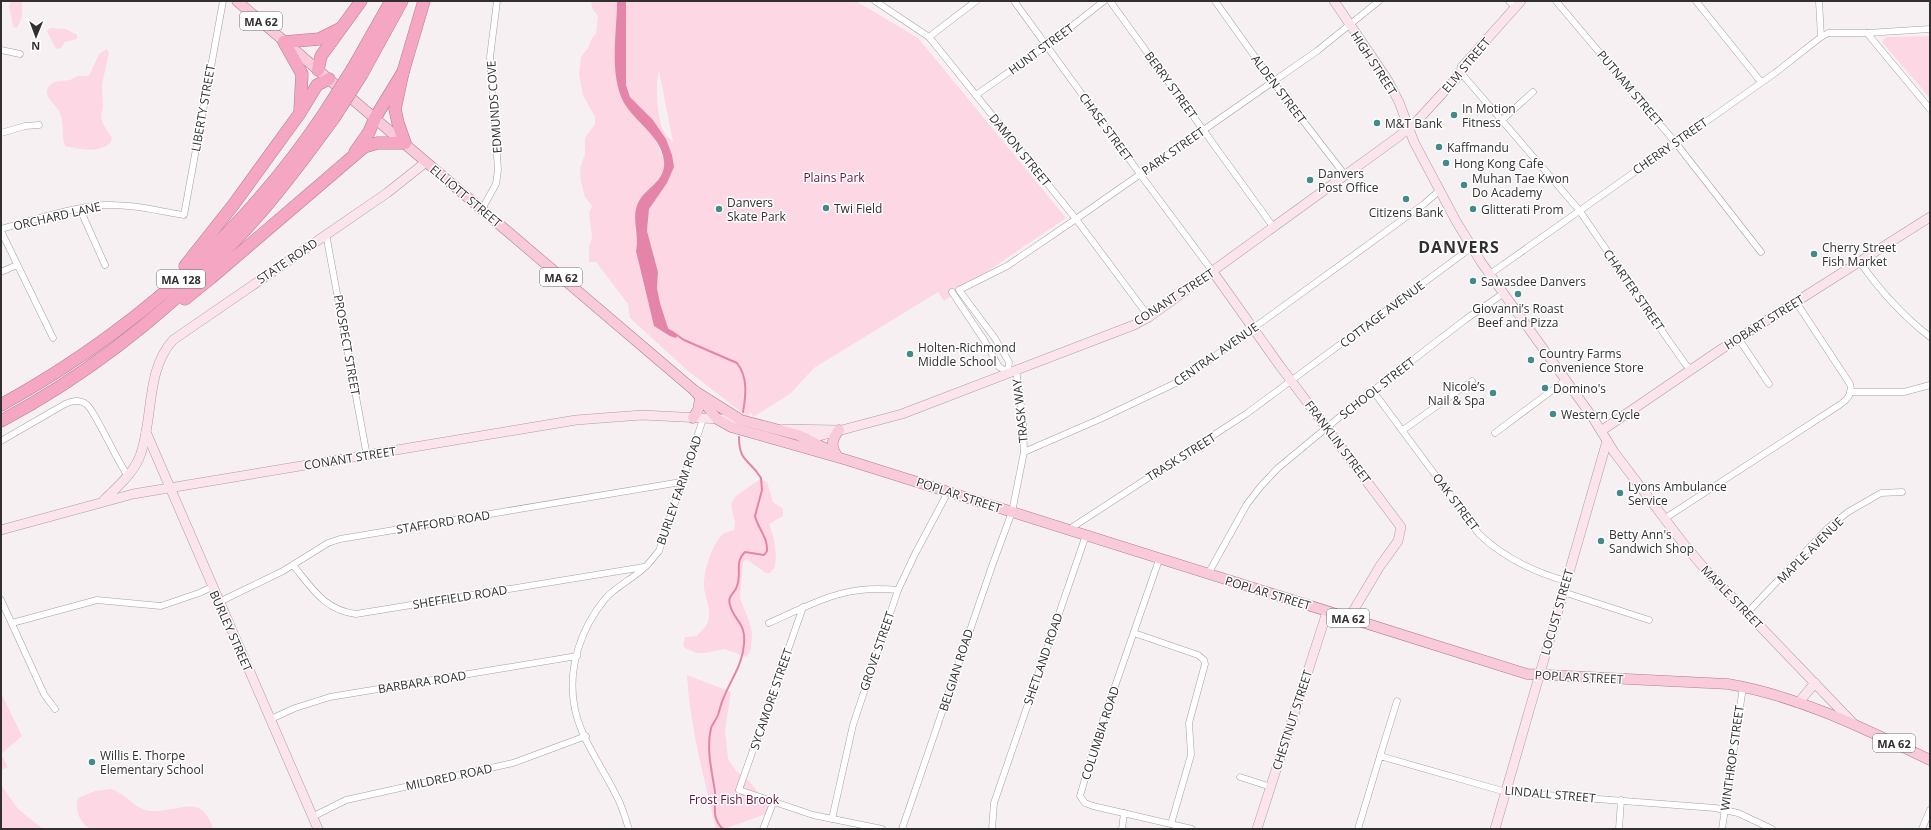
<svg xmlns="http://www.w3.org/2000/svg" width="1931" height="830" font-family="'Open Sans',sans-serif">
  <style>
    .green { fill: #fdd7e4; fill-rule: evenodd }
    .water { fill: #e484a9 }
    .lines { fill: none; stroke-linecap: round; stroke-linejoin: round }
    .stream { stroke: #e484a9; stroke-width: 2 }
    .street-casing { stroke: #a69fa1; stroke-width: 7 }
    .secondary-casing { stroke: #a69fa1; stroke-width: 10 }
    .primary-casing { stroke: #b07c8f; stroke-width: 11 }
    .highway-casing { stroke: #b07c8f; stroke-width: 13 }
    .street { stroke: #fff; stroke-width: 6 }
    .secondary { stroke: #fce4ed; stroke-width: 9 }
    .primary { stroke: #f8cada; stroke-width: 10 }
    .highway { stroke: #f4a6c2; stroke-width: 12 }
    .highway-bridge-casing { stroke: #b07c8f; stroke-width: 13; stroke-linecap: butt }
    .highway-bridge { stroke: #f4a6c2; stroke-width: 12 }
    .poi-dot { fill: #438b8a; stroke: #fff; stroke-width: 1.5 }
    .labels { text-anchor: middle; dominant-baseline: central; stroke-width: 3; stroke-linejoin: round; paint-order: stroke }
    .shield { fill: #fff; stroke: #706d6e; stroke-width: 1 }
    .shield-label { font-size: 11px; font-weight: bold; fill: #322f30 }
    .street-label { font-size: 12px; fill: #322f30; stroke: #fff }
    .poi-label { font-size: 12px; fill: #322f30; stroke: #fff; text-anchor: start }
    .park-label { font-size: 12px; fill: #640e39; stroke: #fff }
    .district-label { font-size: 16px; font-weight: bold; letter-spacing: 1px; fill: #322f30; stroke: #fff }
  </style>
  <rect width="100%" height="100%" fill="#f7f0f2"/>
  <!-- green -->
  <g class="green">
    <polygon points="11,1 22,1 22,17 17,28 13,27 9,6"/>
    <path d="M591 1H617L615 47 617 83 634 116 654 137 664 160V169L659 178 651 189 639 200 635 230 638 242 636 251 654 326 675 335 668 328 660 303 657 288 658 272 647 231 649 209 667 183 666 139 653 120 630 97 626 85V1H856L918 38 1066 218 944 301 938 292 814 368 790 394 753 417 751 412 748 417 688 371 630 318 628 304 596 262H589V246L592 238 589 213 592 206 585 197 581 182 580 168 585 154V138L595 124V117L583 95 579 74 581 57 588 48 592 38 596 34 598 16 592 8ZM659 70 660 76 673 142C670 139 665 134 663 130 657 117 655 84 659 70Z"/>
    <polygon points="50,28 66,29 77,35 77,39 65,42 61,48 56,49 47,31"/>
    <polygon points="1930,36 1930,98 1882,42 1886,37"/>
    <path d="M107 49 109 53 102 84 103 105 101 117 103 124 112 138 111 142C100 154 79 149 65 146 61 135 65 122 59 111 54 102 44 98 48 87L54 82 70 80 78 76H89L99 54Z"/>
    <path d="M760 479 767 482 773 502 783 509V516L769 524 774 539 776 555 775 567 770 573H766L746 559 743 562 740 598 749 621 752 632 751 649 747 657 724 649 705 653H696L685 648 683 645 685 637 697 636C700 632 705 628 707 624 713 611 705 600 704 587 703 574 712 544 722 535 725 532 730 531 734 530L735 522 731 506 732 502 736 496Z"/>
    <path d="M687 675 731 692 725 730 728 759 736 771 750 782 773 811 725 829H716C704 778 690 727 687 675Z"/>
    <polygon points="1,693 22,736 1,754 8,767 1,770"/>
    <polygon points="1,785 18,809 43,829 1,829"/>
    <path d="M111 789C124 793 132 805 145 810 148 811 151 811 154 811 181 811 202 793 213 829H91C80 823 74 810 78 798L95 791Z"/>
  </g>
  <!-- water -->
  <path class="water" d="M617 1H626V85L630 97 653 120 666 139 672 155 674 167 667 183 649 209 647 231 658 272 657 288 660 303 668 328 677 336 676 338 670 336 654 326 636 251C640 235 630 217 639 201 646 188 666 181 664 161 661 135 634 122 623 101 609 73 617 31 617 1Z"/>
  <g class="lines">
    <!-- stream -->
    <g class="stream">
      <path d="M671 331 684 340 737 363C748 377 746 395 743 412"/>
      <path d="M723 829C711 818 716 806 715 792 712 771 706 750 711 728 713 723 716 720 718 715 720 709 721 703 724 697 731 679 743 664 744 644 746 622 734 621 730 605 727 595 735 594 737 586 742 574 734 562 745 552L764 555 767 551C768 537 758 529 755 516L762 490 761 478C750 459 739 463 739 437"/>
    </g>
    <!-- street casing -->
    <g class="street-casing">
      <g id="street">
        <polyline points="875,1 929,37 1076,219 1149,317"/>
        <polyline points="1014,1 1140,174 1213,272"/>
        <polyline points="1110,1 1274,228"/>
        <polyline points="1215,1 1273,82 1345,175"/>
        <polyline points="1509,1 1516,8"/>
        <polyline points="1556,1 1675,142 1761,252"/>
        <polyline points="1696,1 1761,82"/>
        <polyline points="1867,33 1930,29"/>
        <polyline points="929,37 976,1"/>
        <polyline points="1821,37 1828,33 1867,33 1930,109"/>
        <polyline points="1,50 20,54"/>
        <polyline points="1461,73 1579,210 1669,341 1686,365 1691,369"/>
        <polyline points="976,95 1053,41 1104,1"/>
        <polyline points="1502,120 1533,92"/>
        <polyline points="1,133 25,126 39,125"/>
        <polyline points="80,209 105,265"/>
        <polyline points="482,209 496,184 498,170 490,57 497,1"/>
        <path d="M1 229C31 221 75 206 105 205 132 204 158 211 184 215L223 1"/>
        <polyline points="1,231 53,338"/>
        <polyline points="326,234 367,456"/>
        <path d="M1860 262C1880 291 1902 315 1930 337"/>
        <polyline points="1,272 17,265"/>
        <polyline points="1490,274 1775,73 1821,37 1819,1"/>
        <polyline points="952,292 984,340 999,367 1008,372 1009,362 994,337 959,290 1007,266 1076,219 1317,51 1379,1"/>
        <polyline points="1738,338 1769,384"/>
        <polyline points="1016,369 1023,421 1024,452"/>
        <path d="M1373 391 1479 534C1503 557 1534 572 1566 581"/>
        <polyline points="1850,392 1904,392 1930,385"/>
        <polyline points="1403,430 1472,381"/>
        <polyline points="1495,433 1566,380"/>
        <path d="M1 441 65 404C72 401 79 399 86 404 94 409 118 463 128 476"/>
        <path d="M1664 519 1841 404C1848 399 1853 393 1850 384L1796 302"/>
        <polyline points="1068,530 1246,414 1472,247"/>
        <polyline points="1160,557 1097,738 1080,796 1085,803 1093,806 1192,829"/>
        <path d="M293 565C312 588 324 610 356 614L644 567"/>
        <polyline points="1208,574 1247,504 1261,486 1278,468 1348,410 1466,319 1504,293"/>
        <polyline points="1563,592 1649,620"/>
        <polyline points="1,600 44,694 55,709"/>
        <polyline points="219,602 283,571 328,543 340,539 681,482"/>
        <polyline points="803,607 739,790 813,815 882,829"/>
        <polyline points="1747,613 1828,528 1848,512 1881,493 1902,492"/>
        <polyline points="12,623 97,600 161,606 199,593 212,587"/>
        <path d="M769 623C816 602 845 584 898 590"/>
        <polyline points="1134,633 1198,655 1204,660 1205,664 1189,723 1191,755 1171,824"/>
        <polyline points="271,719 295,708 330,697 577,656"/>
        <polyline points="1380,756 1397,701"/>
        <polyline points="1240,777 1271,787"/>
        <polyline points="312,817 346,800 513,763 586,736"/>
        <polyline points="832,819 853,725 898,590 915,554 948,492"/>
        <path d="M629 829C625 818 622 805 616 795 602 766 579 737 574 704 568 667 581 628 605 599 616 586 633 579 645 567 650 563 654 556 659 551L703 419"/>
        <polyline points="763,829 773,803"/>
        <polyline points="902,829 992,566 1012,512 1024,452 1100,419 1182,380 1424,204 1440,190"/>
        <polyline points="992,829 994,803 1086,535"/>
        <polyline points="1122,829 1124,813"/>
        <polyline points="1358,829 1380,756 1506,792 1715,808 1738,813 1772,829"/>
        <polyline points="1619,829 1621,800"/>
        <polyline points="1722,829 1743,687"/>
        <polyline points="1922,829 1930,810"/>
      </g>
    </g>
    <!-- secondary casing -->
    <g class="secondary-casing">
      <g id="secondary">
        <polyline points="1334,1 1387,79 1399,102 1414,142 1456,221 1481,262 1593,418 1614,452 1683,543 1704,568 1853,723"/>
        <polyline points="1213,272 1280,366 1401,527 1398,541 1380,566 1349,618"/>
        <polyline points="784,429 838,430"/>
        <polyline points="1601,431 1720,350 1930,217"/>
        <polyline points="146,432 318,829"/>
        <polyline points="804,440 902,414 1134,325 1149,317 1398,137 1418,120 1461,73 1462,67 1521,1"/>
        <path d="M104 500C117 487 133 474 140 456 154 418 145 371 173 340L387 193 426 162"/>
        <polyline points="1,530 133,494 576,420 642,415 741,420"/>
        <polyline points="1798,703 1815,683"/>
        <polyline points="1257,829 1327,612"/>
        <polyline points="1495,829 1607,441"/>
      </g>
    </g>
    <!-- primary casing -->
    <g class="primary-casing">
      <g id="primary">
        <polyline points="237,1 695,391 741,420 798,435 835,453"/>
        <path d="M695 391 717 419 731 427 847 460 1527 674 1728 684C1799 696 1865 729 1930 760"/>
        <polyline points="693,418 698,410 700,399"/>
        <path d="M836 454C830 445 833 438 839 430"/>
      </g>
    </g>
    <!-- highway casing -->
    <g class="highway-casing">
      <g id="highway">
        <polyline points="353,68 391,1"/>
        <polyline points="318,70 321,56 361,1"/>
        <polyline points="362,74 402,1"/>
        <polyline points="300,110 302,74 284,42 319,39 341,28"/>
        <polyline points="355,152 369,132 375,118 403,72 424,1"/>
        <polyline points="185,266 234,204 300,113 317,85 329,79"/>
        <polyline points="185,299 211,278 364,147 377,143 405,143 398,123 395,109 403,72"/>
        <path d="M1 405C131 333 242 236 325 112"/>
        <path d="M1 421C97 370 183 299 256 218 284 187 309 152 334 118"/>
      </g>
    </g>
    <!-- street -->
    <use href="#street" class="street"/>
    <!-- secondary -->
    <use href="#secondary" class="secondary"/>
    <!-- primary -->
    <use href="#primary" class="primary"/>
    <!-- highway -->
    <use href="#highway" class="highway"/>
    <!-- highway-bridge casing -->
    <g class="highway-bridge-casing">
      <g id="highway-bridge">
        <polyline points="325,112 353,68"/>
        <polyline points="334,118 362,74"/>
      </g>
    </g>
    <!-- highway-bridge -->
    <use href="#highway-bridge" class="highway-bridge"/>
  </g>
  <!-- markers -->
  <g class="poi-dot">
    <circle cx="1454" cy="115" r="4"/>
    <circle cx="1377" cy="123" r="4"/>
    <circle cx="1439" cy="147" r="4"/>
    <circle cx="1446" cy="163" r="4"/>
    <circle cx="1310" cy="180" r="4"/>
    <circle cx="1464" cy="185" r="4"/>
    <circle cx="1406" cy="199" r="4"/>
    <circle cx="826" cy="208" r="4"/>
    <circle cx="719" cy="209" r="4"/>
    <circle cx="1473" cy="209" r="4"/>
    <circle cx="1814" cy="254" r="4"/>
    <circle cx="1473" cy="281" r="4"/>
    <circle cx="1518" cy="294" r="4"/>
    <circle cx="910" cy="354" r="4"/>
    <circle cx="1531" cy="360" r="4"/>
    <circle cx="1545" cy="388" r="4"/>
    <circle cx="1493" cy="393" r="4"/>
    <circle cx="1553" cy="414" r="4"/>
    <circle cx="1620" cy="493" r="4"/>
    <circle cx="1601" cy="541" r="4"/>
    <circle cx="92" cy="762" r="4"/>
  </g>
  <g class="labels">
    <!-- shield labels -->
    <g class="shield">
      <rect x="240" y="12" width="42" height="18" rx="3"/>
      <rect x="540" y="268" width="42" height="18" rx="3"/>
      <rect x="157" y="270" width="48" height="18" rx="3"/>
      <rect x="1327" y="609" width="42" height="18" rx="3"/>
      <rect x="1873" y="734" width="42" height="18" rx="3"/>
    </g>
    <g class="shield-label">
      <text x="261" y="21">MA 62</text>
      <text x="561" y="277">MA 62</text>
      <text x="181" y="279">MA 128</text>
      <text x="1348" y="618">MA 62</text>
      <text x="1894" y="743">MA 62</text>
    </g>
    <!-- street labels -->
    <g class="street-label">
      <text transform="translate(1041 49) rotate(-36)">HUNT STREET</text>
      <text transform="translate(1374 63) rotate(57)">HIGH STREET</text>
      <text transform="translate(1466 65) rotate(-50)">ELM STREET</text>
      <text transform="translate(1171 85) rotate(54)">BERRY STREET</text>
      <text transform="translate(1630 88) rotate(50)">PUTNAM STREET</text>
      <text transform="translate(1279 89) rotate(53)">ALDEN STREET</text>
      <text transform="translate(494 107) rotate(-94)">EDMUNDS COVE</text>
      <text transform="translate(203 108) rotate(-80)">LIBERTY STREET</text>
      <text transform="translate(1106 127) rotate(54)">CHASE STREET</text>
      <text transform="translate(1670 146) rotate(-35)">CHERRY STREET</text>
      <text transform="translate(1020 150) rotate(51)">DAMON STREET</text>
      <text transform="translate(1173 151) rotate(-35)">PARK STREET</text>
      <text transform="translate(466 196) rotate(40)">ELLIOTT STREET</text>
      <text transform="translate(57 216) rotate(-13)">ORCHARD LANE</text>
      <text transform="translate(287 261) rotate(-34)">STATE ROAD</text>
      <text transform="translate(1634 290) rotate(55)">CHARTER STREET</text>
      <text transform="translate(1174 297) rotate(-33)">CONANT STREET</text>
      <text transform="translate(1382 314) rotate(-37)">COTTAGE AVENUE</text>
      <text transform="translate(1764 322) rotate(-32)">HOBART STREET</text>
      <text transform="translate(347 345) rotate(80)">PROSPECT STREET</text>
      <text transform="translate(1216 354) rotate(-35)">CENTRAL AVENUE</text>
      <text transform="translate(1377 388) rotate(-38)">SCHOOL STREET</text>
      <text transform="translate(1020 411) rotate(-96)">TRASK WAY</text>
      <text transform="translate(1338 442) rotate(53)">FRANKLIN STREET</text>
      <text transform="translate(1181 457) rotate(-32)">TRASK STREET</text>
      <text transform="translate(350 458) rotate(-9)">CONANT STREET</text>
      <text transform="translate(679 490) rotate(-71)">BURLEY FARM ROAD</text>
      <text transform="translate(959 495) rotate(18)">POPLAR STREET</text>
      <text transform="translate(1456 502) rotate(53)">OAK STREET</text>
      <text transform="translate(443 522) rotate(-9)">STAFFORD ROAD</text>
      <text transform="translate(1810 550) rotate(-45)">MAPLE AVENUE</text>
      <text transform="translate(1268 593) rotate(17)">POPLAR STREET</text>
      <text transform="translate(460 597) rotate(-9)">SHEFFIELD ROAD</text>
      <text transform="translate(1732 597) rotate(46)">MAPLE STREET</text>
      <text transform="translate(1557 612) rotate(-74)">LOCUST STREET</text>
      <text transform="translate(231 631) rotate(66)">BURLEY STREET</text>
      <text transform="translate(877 651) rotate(-71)">GROVE STREET</text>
      <text transform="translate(1043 659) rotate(-71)">SHETLAND ROAD</text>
      <text transform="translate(956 670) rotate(-72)">BELGIAN ROAD</text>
      <text transform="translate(1579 677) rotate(3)">POPLAR STREET</text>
      <text transform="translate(422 682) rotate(-9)">BARBARA ROAD</text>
      <text transform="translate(771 699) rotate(-71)">SYCAMORE STREET</text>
      <text transform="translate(1292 720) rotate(-72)">CHESTNUT STREET</text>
      <text transform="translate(1100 733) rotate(-72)">COLUMBIA ROAD</text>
      <text transform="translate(1732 758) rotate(-82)">WINTHROP STREET</text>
      <text transform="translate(449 777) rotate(-12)">MILDRED ROAD</text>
      <text transform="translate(1550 794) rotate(5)">LINDALL STREET</text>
    </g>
    <!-- poi labels -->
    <g class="poi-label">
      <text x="1462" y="108">In Motion<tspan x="1462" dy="14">Fitness</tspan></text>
      <text x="1385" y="123">M&amp;T Bank</text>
      <text x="1447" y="147">Kaffmandu</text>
      <text x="1454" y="163">Hong Kong Cafe</text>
      <text x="1318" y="173">Danvers<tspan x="1318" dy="14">Post Office</tspan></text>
      <text x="1472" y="178">Muhan Tae Kwon<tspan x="1472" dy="14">Do Academy</tspan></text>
      <text x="727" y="202">Danvers<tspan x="727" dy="14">Skate Park</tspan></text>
      <text x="834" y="208">Twi Field</text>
      <text x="1481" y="209">Glitterati Prom</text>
      <text x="1406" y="212" text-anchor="middle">Citizens Bank</text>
      <text x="1822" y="247">Cherry Street<tspan x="1822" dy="14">Fish Market</tspan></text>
      <text x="1481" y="281">Sawasdee Danvers</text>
      <text x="1518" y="308" text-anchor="middle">Giovanni’s Roast<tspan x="1518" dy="14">Beef and Pizza</tspan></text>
      <text x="918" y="347">Holten-Richmond<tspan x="918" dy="14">Middle School</tspan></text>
      <text x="1539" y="353">Country Farms<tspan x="1539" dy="14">Convenience Store</tspan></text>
      <text x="1485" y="386" text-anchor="end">Nicole’s<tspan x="1485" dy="14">Nail &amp; Spa</tspan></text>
      <text x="1553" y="388">Domino's</text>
      <text x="1561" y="414">Western Cycle</text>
      <text x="1628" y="486">Lyons Ambulance<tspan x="1628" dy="14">Service</tspan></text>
      <text x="1609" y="534">Betty Ann's<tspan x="1609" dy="14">Sandwich Shop</tspan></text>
      <text x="100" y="755">Willis E. Thorpe<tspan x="100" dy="14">Elementary School</tspan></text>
    </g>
    <!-- park labels -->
    <g class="park-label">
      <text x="834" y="177">Plains Park</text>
      <text x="734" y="799">Frost Fish Brook</text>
    </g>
    <!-- district labels -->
    <g class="district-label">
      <text x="1459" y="247">DANVERS</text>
    </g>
  </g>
  <!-- border -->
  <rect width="1931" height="830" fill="none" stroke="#322f30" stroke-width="4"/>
  <!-- north arrow -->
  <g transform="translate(36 36) rotate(181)" stroke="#ffffff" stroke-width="3" paint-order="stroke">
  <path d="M0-3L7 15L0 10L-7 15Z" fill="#322f30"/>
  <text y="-6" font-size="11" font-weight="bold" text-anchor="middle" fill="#322f30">N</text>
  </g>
</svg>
